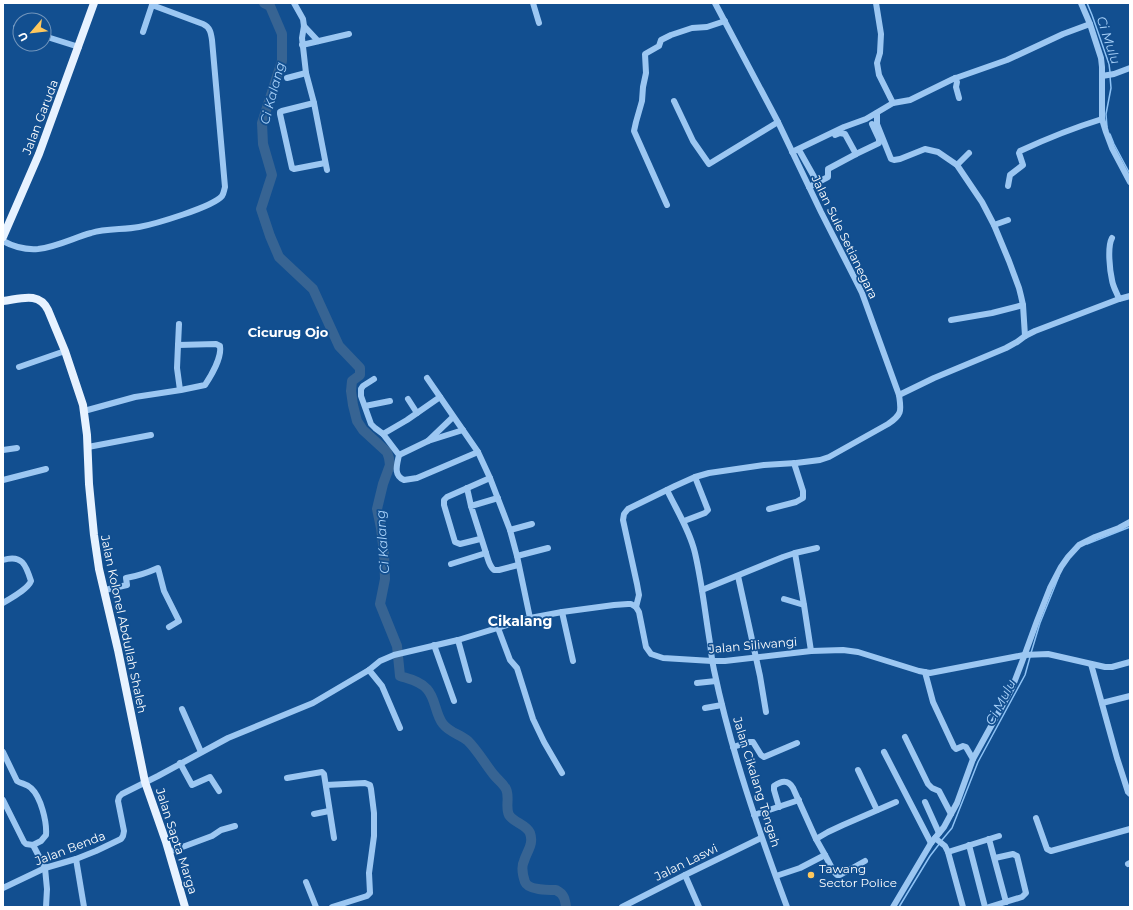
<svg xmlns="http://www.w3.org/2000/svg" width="1133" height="910" font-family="Montserrat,sans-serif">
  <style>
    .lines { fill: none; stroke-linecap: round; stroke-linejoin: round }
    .stream { stroke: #8ec3f6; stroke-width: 1.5 }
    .river { stroke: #376493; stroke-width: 10 }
    .minor { stroke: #9cc7f2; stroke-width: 6 }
    .major { stroke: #e7f2ff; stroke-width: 8 }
    .poi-dot { fill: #ffc85d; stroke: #124f90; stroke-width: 1.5 }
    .labels { text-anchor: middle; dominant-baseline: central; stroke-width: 3.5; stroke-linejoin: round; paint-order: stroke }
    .street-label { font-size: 12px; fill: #fff; stroke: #124f90 }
    .poi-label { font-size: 12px; fill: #fff; stroke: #124f90; text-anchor: start }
    .water-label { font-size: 13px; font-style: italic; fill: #a8d1f9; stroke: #124f90 }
    .neighbourhood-label { font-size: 13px; font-weight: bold; fill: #fff; stroke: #124f90 }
    .quarter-label { font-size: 14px; font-weight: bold; fill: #fff; stroke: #124f90 }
  </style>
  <rect width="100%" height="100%" fill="#124f90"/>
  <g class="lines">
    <!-- stream -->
    <g class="stream">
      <polyline points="1087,3 1092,15 1109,64 1110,72"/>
      <polyline points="1107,127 1106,114 1111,88 1110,76"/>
      <polyline points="1110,134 1114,144 1130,174"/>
      <polyline points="1087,544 1130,527"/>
      <polyline points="1031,653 1040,623 1059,576"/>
      <polyline points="942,840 952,828 978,762 1025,675 1030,657"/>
      <polyline points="899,907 930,856 940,843"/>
    </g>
    <!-- river -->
    <path class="river" d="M264 3 270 6 282 34V61L262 123 263 144 272 175 261 209 270 236 279 257 313 289 339 346 360 368V375L352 381 351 391 353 405 357 421 363 430 387 452 389 458 390 465 383 484 377 509 381 528 384 553 385 579 380 604 397 646 400 676C409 679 420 681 427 689 436 699 435 714 443 724 450 733 460 734 468 741 478 751 485 764 494 775 498 780 503 783 506 789 510 797 505 807 509 815 514 823 526 824 530 833 534 844 527 851 524 861 521 867 523 876 525 882 528 890 548 890 556 890 564 894 565 899 566 907"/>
    <!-- minor -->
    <g class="minor">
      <polyline points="294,3 303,19 304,26 302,38 306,73 314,103 327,170"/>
      <polyline points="533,3 539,23"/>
      <polyline points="876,3 881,34 880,53 877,63 879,75 893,103 910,100 953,79 1007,60 1063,34 1090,24"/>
      <polyline points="1081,3 1090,24 1101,58 1102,67 1102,119 1106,132 1112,148 1130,182"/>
      <polyline points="304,26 318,41"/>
      <polyline points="16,27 20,28"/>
      <polyline points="143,32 152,5"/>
      <polyline points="44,36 79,47"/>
      <polyline points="302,45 349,34"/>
      <polyline points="1102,76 1114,74 1130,68"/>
      <polyline points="287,78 306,73"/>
      <polyline points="955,78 957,82 956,87 959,98"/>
      <polyline points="674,101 693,141 709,164 778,122"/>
      <polyline points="314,103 282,111 280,112 280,114 292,168 294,169 325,163"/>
      <polyline points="877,113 877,124 891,159 894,160 900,159 925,149 938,152 957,165 982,202 994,225 1009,261 1019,288 1021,296 1023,305 1025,336"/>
      <polyline points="835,135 840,133 845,134 856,154"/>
      <polyline points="799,150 817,182"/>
      <polyline points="792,152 844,127 866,119 893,103"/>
      <polyline points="957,165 969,153"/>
      <path d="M1008 186 1010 175 1023 165 1019 153 1020 151C1048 138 1073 128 1102 119"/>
      <polyline points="809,187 828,177 828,169 856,154 879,143 879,139 872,124"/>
      <polyline points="667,205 634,131 636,122 642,101 643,87 646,73 645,54 659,46 661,40 671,35 692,28 707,27 725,21"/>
      <polyline points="994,225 1008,220"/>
      <path d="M1112 238C1107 247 1110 271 1112 280 1113 287 1117 293 1119 299"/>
      <path d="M3 241C14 247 25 250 38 249 57 247 73 238 91 233 106 228 124 230 139 227 155 224 213 207 222 196 224 193 224 190 225 187L212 40C211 33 210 27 203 24L152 5V3"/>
      <polyline points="951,320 992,313 1023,305"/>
      <polyline points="178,345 177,368 180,390"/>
      <polyline points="19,367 65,351"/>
      <polyline points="427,378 478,452 490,478 510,530 517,556 530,618"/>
      <polyline points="374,379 363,386 361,389 361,396 371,424 375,428 383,434"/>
      <polyline points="899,395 934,378 1006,348 1017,342 1025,336 1035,331 1119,299 1130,296"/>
      <path d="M440 397 407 420 383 434 399 455C397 465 393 475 404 480L417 478 478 452"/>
      <polyline points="408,399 417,413"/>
      <polyline points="365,406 390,401"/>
      <path d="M84 411 135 397 181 390 205 385C211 376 222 357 220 346L216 344 178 345 179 324"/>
      <polyline points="428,441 453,417"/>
      <polyline points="88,447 151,435"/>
      <polyline points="3,450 17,448"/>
      <polyline points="399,455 428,441 463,430"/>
      <polyline points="3,480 46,469"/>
      <polyline points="467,488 471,506"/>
      <path d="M667 490C677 511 690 531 695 553 702 583 705 613 710 643 711 652 712 661 714 670 731 751 758 829 787 907"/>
      <path d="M498 498 471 506C476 522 481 537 486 553 488 559 489 566 494 570H499L518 565"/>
      <polyline points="769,509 796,502 803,498 803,491 794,463"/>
      <polyline points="684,521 705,513 708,510 695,477"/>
      <polyline points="510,530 532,524"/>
      <polyline points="480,539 460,544 455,542 444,505 444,500 447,497 490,478"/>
      <polyline points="795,553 804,605"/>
      <polyline points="517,556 548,548"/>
      <path d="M3 560C22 554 26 565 31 581 28 589 11 598 3 603"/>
      <polyline points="451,564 486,553"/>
      <polyline points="738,576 760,676 766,712"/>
      <path d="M105 590 127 585 126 578C138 576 147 573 158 568L164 591 179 621 169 627"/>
      <polyline points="702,590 783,557 795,553 817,548"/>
      <polyline points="784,599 804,605 811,651"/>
      <path d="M636 607 639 595 637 584 623 520 624 514 628 509 675 486 695 477 709 473 764 465 796 463 820 460 829 457 888 424C903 414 901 410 899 395L862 293 854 277 821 212 778 122 715 3"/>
      <polyline points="562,612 573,661"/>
      <polyline points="498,628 510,660 517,668 533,719 544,742 562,773"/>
      <polyline points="458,640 469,680"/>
      <polyline points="434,645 454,701"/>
      <polyline points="1091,664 1117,758 1128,792 1130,794"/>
      <polyline points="369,670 382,686 400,728"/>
      <polyline points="925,672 933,702 954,747 956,749 963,746 966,747 973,759"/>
      <polyline points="697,683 716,681"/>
      <polyline points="1102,703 1130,696"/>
      <polyline points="705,708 722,705"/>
      <polyline points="182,709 201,752"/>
      <polyline points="905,737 928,784 932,788 939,791 951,814"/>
      <polyline points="733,747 749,742 753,742 761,755 764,757 797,743"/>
      <path d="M3 752 17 781C22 784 27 784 31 788 41 797 47 822 46 835L41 841 33 845 45 868 47 889 46 907"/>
      <polyline points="884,752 931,843"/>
      <polyline points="180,763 192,785 210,777 219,791"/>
      <polyline points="858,770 877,810"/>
      <polyline points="287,778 322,772 324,774 334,838"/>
      <polyline points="326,785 365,783 370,785 371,789 374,813 374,836 369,873 370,893 367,896 332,907"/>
      <polyline points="3,800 24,842 26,844 33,845"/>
      <polyline points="925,802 939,833"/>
      <path d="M779 807 774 790V786C781 781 788 779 793 788L816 839"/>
      <polyline points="314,814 329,811"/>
      <polyline points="754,815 799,800"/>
      <polyline points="1036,818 1047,849 1051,851 1130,829"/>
      <polyline points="935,838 945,846 948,852 999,836"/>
      <polyline points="989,839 1006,902"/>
      <polyline points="969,845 985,907"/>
      <polyline points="169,852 212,836 221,830 235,826"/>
      <polyline points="948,852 963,907"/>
      <polyline points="825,855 834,872 837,875 840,875 865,861"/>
      <polyline points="76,859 84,907"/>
      <polyline points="1128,864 1130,863"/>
      <polyline points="685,875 699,907"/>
      <polyline points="776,876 800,868 825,855 816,839 828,832 843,825 896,802"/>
      <polyline points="306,882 316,907"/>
      <polyline points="3,888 45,868 76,859 96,851 121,839 123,836 124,831 118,801 119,797 122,794 158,776 228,738 313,703 369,670 380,661 394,655 458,640 530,618 562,612 614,605 628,604 631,604 636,607 639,612 646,647 651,654 663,658 712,661 725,661 811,651 843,650 858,652 919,671 930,673 1024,655 1048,654 1105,667 1112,667 1130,662"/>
      <polyline points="622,907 685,875 761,838"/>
      <polyline points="893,907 931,843 944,827 951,814 957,803 973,759 1012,688 1022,662 1037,621 1050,588 1061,567 1068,557 1079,545 1095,537 1119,528 1130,522"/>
      <polyline points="989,907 1022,897 1026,893 1017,856 1013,854 995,858"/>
    </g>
    <!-- major -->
    <g class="major">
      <polyline points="3,237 39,154 94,3"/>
      <path d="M3 301C20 299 39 291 48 310L65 351 83 405 87 435 89 484 94 535 99 569 118 650 145 782 166 842 185 907"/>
    </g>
  </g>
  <!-- markers -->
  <circle class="poi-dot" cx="811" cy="875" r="4"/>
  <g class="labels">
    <!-- street labels -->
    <g class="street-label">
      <text transform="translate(40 117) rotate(-69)">Jalan Garuda</text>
      <text transform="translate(845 237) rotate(64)">Jalan Sule Setianegara</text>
      <text transform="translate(124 624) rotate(78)">Jalan Kolonel Abdullah Shaleh</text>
      <text transform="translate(753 645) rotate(-5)">Jalan Siliwangi</text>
      <text transform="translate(757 782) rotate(73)">Jalan Cikalang Tengah</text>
      <text transform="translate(177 841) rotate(72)">Jalan Sapta Marga</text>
      <text transform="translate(70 848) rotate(-21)">Jalan Benda</text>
      <text transform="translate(686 862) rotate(-26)">Jalan Laswi</text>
    </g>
    <!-- poi labels -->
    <g class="poi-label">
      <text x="819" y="868">Tawang<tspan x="819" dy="14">Sector Police</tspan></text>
    </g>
    <!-- water labels -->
    <g class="water-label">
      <text transform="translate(1109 40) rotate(72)">Ci Mulu</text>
      <text transform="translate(272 93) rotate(-75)">Ci Kalang</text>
      <text transform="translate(382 542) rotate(-94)">Ci Kalang</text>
      <text transform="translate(1000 702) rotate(-62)">Ci Mulu</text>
    </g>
    <!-- neighbourhood labels -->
    <g class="neighbourhood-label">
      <text x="288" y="332">Cicurug Ojo</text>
    </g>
    <!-- quarter labels -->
    <g class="quarter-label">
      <text x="520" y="621">Cikalang</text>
    </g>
  </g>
  <!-- border -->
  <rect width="1133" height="910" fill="none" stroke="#ffffff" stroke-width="8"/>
  <!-- north arrow -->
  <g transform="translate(32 32) rotate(242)"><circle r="19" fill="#124f90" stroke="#7195bc"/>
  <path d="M0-3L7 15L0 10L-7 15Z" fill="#ffc85d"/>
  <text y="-6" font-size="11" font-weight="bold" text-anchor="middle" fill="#ffffff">U</text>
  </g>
</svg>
